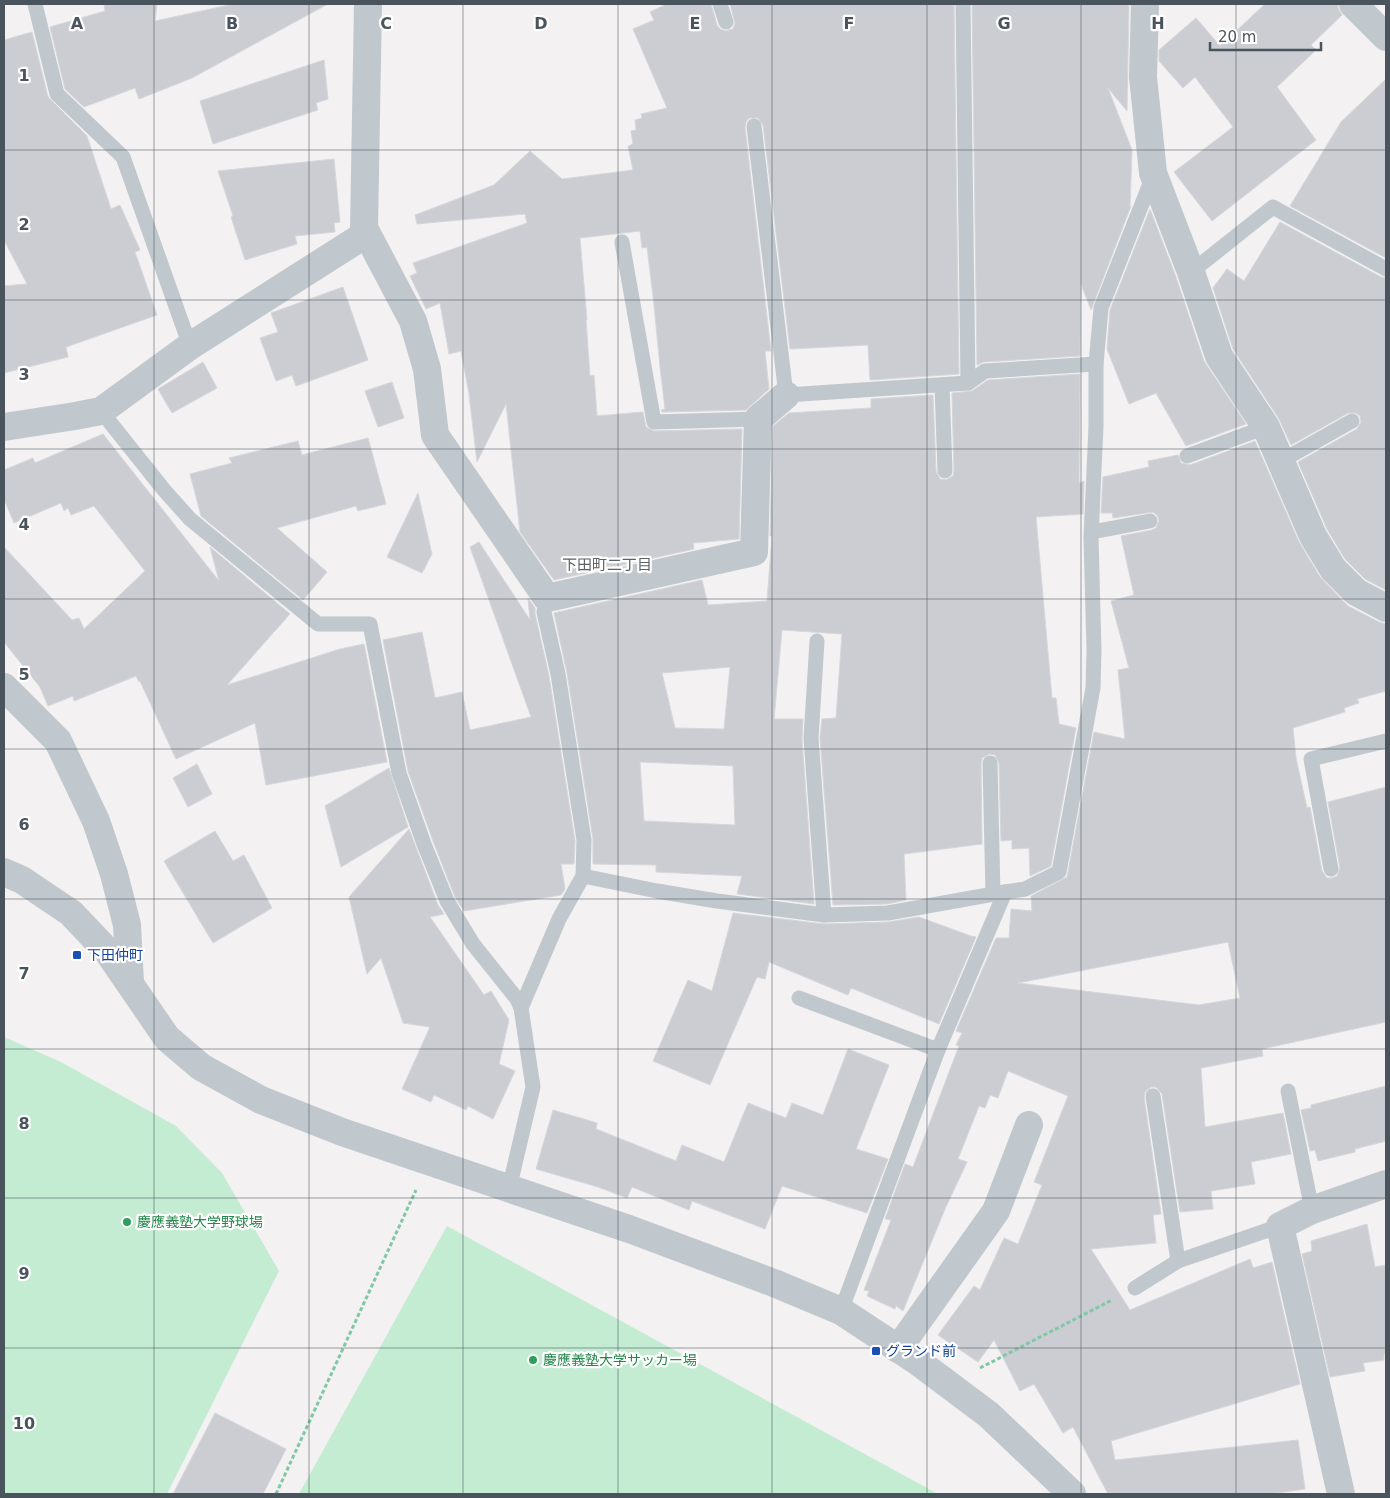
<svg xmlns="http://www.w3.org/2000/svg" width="1390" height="1498" font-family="'DejaVu Sans','Noto Sans JP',sans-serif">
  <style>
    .green { fill: #c3ecd3 }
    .building { fill: #cbcdd3; stroke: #d5d7db; fill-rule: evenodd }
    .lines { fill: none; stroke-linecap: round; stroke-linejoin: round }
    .path { stroke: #7ec8a3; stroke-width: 3; stroke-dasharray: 4 2.5; stroke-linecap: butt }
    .service { stroke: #c0c8ce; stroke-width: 15 }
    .minor { stroke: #c0c8ce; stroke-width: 28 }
    .tertiary { stroke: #c0c8ce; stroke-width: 28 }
    .grid { fill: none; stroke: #4a545d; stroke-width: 1; stroke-opacity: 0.55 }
    .transit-dot { fill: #1a4fb4; stroke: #fff; stroke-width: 2 }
    .leisure-dot { fill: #2e9e5b; stroke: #fff; stroke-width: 2 }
    .labels { text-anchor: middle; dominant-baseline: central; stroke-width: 4.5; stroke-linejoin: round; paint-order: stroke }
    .transit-label { font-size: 14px; fill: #164399; stroke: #fff; text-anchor: start }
    .leisure-label { font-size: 14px; fill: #27864d; stroke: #fff; text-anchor: start }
    .neighbourhood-label { font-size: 15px; fill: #5e6165; stroke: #fff }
    .grid-label { font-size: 16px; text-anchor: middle; font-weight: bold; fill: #4a545d; stroke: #fff; stroke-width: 4.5; stroke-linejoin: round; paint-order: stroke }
  </style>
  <rect width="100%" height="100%" fill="#f3f1f1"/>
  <!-- green -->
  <g class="green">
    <polygon points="4,1037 61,1062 176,1126 222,1173 279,1271 167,1494 4,1494"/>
    <polygon points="447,1226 938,1494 299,1494"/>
  </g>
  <!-- building -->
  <g class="building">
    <polygon points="104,4 157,4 155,21 234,4 328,4 192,78 139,99 135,88 84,107 65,89 50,27 105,11"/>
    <polygon points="667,4 711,4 717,25 720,29 725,31 733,29 735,23 730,4 954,4 959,374 870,380 868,345 790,349 763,125 758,118 749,118 746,122 745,127 771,351 765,351 769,389 746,410 662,412 661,410 665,409 660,367 654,305 647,247 642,248 640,231 580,238 587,320 586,320 590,376 594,375 597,416 643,412 646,427 654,431 742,429 739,539 693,543 694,549 554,580 520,532 506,404 477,462 469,394 461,351 449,354 440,303 426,309 410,276 417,273 413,263 527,223 525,214 417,224 415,215 494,185 530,151 562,179 633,170 628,146 633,144 631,131 636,130 635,120 642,118 641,114 667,108 633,29 654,20 650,12"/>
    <polygon points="972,4 1129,4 1127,111 1108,88 1132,150 1130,207 1131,206 1091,310 1081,284 1080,356 984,362 977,365"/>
    <polygon points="1265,4 1338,4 1338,8 1342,15 1311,45 1316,50 1277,87 1316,140 1212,221 1174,172 1233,127 1195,77 1183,88 1159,61 1159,50 1196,18 1220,46"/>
    <polygon points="32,32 48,97 87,136 111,209 120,205 140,250 135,252 157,315 66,347 68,357 4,373 4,286 27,284 4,240 4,40"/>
    <polygon points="324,60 328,99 316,103 318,110 213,144 200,101"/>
    <polygon points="1386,79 1386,258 1290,206 1341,122"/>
    <polygon points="334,159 340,222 334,223 335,232 295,236 297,244 245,260 231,217 233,216 218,171"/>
    <polygon points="1150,209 1176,277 1204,361 1246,424 1186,446 1156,393 1129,404 1107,349 1110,310"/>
    <polygon points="1280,222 1381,277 1386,278 1386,590 1365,579 1345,559 1327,529 1298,462 1357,429 1361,422 1360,416 1356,413 1348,413 1291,445 1279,419 1233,349 1213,288 1227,269 1244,281"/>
    <polygon points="343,287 368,360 296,386 292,375 276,381 260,338 278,332 271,313"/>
    <polygon points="203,362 217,388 172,413 158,389"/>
    <path d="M1080 374 1079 483 1084 481 1083 514 1036 517 1052 698H1056L1059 724 1076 728 1051 866 1030 876 1029 848 1012 849V840L1001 841 999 763 995 755 989 754 982 758 981 763 982 844 904 854 906 900 887 904 833 905 820 738 822 719 836 718 842 634 782 630 774 719H803L802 739 814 904 737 894 742 876 656 872V865L593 864V839L567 673 554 613 702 580 708 605 767 601 772 536H770L773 426 789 413 871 408V399L933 395 936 471 940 479 946 480 953 476 954 471 952 393 972 391 988 380ZM730 667 724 729 675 728 662 673ZM640 762 733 766 735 825 644 821Z"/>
    <polygon points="392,382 404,418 378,427 365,391"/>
    <polygon points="103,434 219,581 210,547 290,614 227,685 340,649 364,644 387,762 266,785 255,723 176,759 140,681 139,682 136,676 74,701 73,696 48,706 40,687 4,642 4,547 72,620 79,618 84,629 145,571 94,506 71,515 68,508 64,511 61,503 14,523 4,499 4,470 33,458 35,463"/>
    <polygon points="368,438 386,504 358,511 356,506 277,528 327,572 303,600 201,516 190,474 232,463 229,458 298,441 302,455"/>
    <path d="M1255 441 1299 542 1320 577 1348 606 1379 622 1386 624V691L1357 699 1359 703 1344 708 1345 712 1293 728 1296 758 1307 808 1310 807 1322 871 1327 878H1332L1337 876 1340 868 1328 802 1386 787V1022L1262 1049 1263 1056 1201 1068 1205 1127 1283 1113 1291 1154 1251 1162 1255 1184 1211 1191 1213 1209 1180 1212 1162 1094 1156 1087H1151L1145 1092 1144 1097 1161 1214 1153 1215 1156 1243 1091 1249 1130 1310 1250 1259 1253 1268 1272 1262 1300 1384 1111 1441 1115 1460 1298 1440 1305 1489 1269 1494H1108L1073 1427 1063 1433 1034 1384 1020 1391 994 1340 978 1362 938 1335 974 1286 980 1290 1004 1238 1018 1244 1042 1185 1034 1182 1068 1096 1008 1071 998 1098 990 1095 985 1108 979 1106 958 1159 967 1162 945 1209 903 1311 896 1306 895 1309 867 1296 869 1291 864 1290 891 1220 885 1219 905 1164 913 1167 959 1046 956 1045 962 1033 956 1031 996 938H1009L1011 909 1032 911 1031 896 1067 877 1094 732 1125 739 1118 670 1129 668 1111 601 1134 595 1121 536 1152 530 1156 528 1159 520 1157 515 1153 512 1113 518 1112 513H1101L1103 477 1149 467 1148 461 1178 455 1181 463 1190 465ZM1228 942 1240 998 1199 1005 1018 983Z"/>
    <polygon points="418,493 432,554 422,573 387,557"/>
    <polygon points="479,542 530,620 528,598 535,608 535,614 549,676 575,841 574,864 561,864 565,889 561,895 464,911 455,897 433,841 408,771 383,640 422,632 435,698 462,692 470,730 531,717 470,547"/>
    <polygon points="197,764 212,794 188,807 173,778"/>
    <polygon points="389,768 408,827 341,867 325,806"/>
    <polygon points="409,829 438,905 444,914 430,917 484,995 491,991 509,1020 499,1064 515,1071 493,1119 468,1106 466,1110 434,1095 431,1102 402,1089 430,1027 403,1023 381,958 367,974 349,897"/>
    <polygon points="215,831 233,861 244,855 272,908 213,943 164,861"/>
    <polygon points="733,913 824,924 888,922 919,917 971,936 976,937 939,1024 851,988 848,995 769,962 765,979 757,977 710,1085 653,1061 688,980 712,991"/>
    <polygon points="848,1049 889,1065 856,1149 888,1159 867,1213 782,1186 765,1229 692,1201 689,1210 632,1187 627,1198 598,1187 536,1169 553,1110 597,1123 596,1129 676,1161 682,1145 724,1162 748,1103 786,1118 792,1103 823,1115"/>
    <polygon points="1386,1086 1386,1141 1355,1149 1355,1152 1318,1161 1315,1150 1310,1151 1301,1110 1311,1108 1311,1105"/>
    <polygon points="1367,1224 1375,1267 1386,1265 1386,1353 1384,1354 1384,1360 1363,1363 1365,1371 1330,1377 1302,1254 1312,1251 1311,1241"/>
    <polygon points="215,1413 286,1449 263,1494 173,1494"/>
  </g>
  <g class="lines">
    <!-- path -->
    <g class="path">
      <polyline points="980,1368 1112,1300"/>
      <polyline points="276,1494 416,1190"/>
    </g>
    <!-- service -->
    <g class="service">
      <polyline points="35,4 57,94 123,157 190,346"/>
      <polyline points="720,4 726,22"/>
      <polyline points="963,4 968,383"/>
      <polyline points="754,126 786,395 968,383 985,371 1096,364"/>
      <polyline points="622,242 654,422 758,419"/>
      <polyline points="1191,272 1273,207 1386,269"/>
      <polyline points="942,385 945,471"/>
      <polyline points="101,411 164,490 190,519 318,624 370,624 399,773 424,844 447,901 473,944 517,999 521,1008 533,1087 509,1189"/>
      <polyline points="1187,456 1266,427"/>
      <polyline points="1281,461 1352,421"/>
      <polyline points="1092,532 1150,521"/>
      <polyline points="817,641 811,738 824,915"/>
      <polyline points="990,763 993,894"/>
      <polyline points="1331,869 1311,759 1386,741"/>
      <polyline points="583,876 657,891 717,901 824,915 888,913 1005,892"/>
      <polyline points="799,998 938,1050"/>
      <polyline points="521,1008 559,919 583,876 584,840 558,674 544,612 547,598"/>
      <polyline points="1288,1091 1312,1210"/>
      <polyline points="1153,1096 1178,1261"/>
      <polyline points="1135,1288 1178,1261 1280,1226"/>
      <polyline points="841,1311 938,1050 1005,892 1025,889 1059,872 1093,688 1094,650 1091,537 1096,426 1096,364 1101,308 1153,176"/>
    </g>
    <!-- minor -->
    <g class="minor">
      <polyline points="368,4 364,228 413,321 427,369 435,435 547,598 754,552 758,419 786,395"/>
      <polyline points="1145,4 1143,77 1153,173 1191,272 1219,356 1266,427 1313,536 1333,569 1356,592 1386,608"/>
      <polyline points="1353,4 1386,37"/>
      <polyline points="4,427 75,416 101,411 190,346 366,234"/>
      <polyline points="4,687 58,741 96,821 114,874 127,925 130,983"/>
      <polyline points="898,1349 996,1211 1029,1125"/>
      <polyline points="1341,1494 1280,1226 1312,1210 1386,1184"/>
    </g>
    <!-- tertiary -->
    <polyline class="tertiary" points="4,872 22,880 71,913 108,952 167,1038 201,1067 261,1100 342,1132 629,1229 774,1283 841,1311 917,1361 989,1415 1072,1494"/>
  </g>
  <!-- grid -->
  <path class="grid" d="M154 4V1494M309 4V1494M463 4V1494M618 4V1494M772 4V1494M927 4V1494M1081 4V1494M1236 4V1494M4 150H1386M4 300H1386M4 449H1386M4 599H1386M4 749H1386M4 899H1386M4 1049H1386M4 1198H1386M4 1348H1386"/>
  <!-- markers -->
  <g class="transit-dot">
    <rect x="72" y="950" width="10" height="10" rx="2.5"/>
    <rect x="871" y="1346" width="10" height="10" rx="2.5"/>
  </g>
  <g class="leisure-dot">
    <circle cx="127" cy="1222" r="5"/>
    <circle cx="533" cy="1360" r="5"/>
  </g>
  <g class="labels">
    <!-- transit labels -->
    <g class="transit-label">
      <text x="87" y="955">下田仲町</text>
      <text x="886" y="1351">グランド前</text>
    </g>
    <!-- leisure labels -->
    <g class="leisure-label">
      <text x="137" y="1222">慶應義塾大学野球場</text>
      <text x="543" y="1360">慶應義塾大学サッカー場</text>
    </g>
    <!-- neighbourhood labels -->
    <g class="neighbourhood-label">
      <text x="607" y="565">下田町二丁目</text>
    </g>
  </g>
  <g class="grid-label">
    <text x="77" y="29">A</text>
    <text x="232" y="29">B</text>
    <text x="386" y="29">C</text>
    <text x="541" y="29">D</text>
    <text x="695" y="29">E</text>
    <text x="849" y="29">F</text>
    <text x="1004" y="29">G</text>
    <text x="1158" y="29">H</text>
    <text x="24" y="81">1</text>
    <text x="24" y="230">2</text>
    <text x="24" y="380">3</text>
    <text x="24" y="530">4</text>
    <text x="24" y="680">5</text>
    <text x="24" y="830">6</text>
    <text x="24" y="979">7</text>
    <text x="24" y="1129">8</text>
    <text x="24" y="1279">9</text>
    <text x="24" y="1429">10</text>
  </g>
  <!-- border -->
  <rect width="1390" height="1498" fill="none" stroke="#4a545d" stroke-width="10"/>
  <!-- scale -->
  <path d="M1210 42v8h111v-8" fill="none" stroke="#4a545d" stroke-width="2.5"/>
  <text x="1218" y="42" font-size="15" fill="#4a545d" stroke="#ffffff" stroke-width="4" paint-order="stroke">20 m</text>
</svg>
